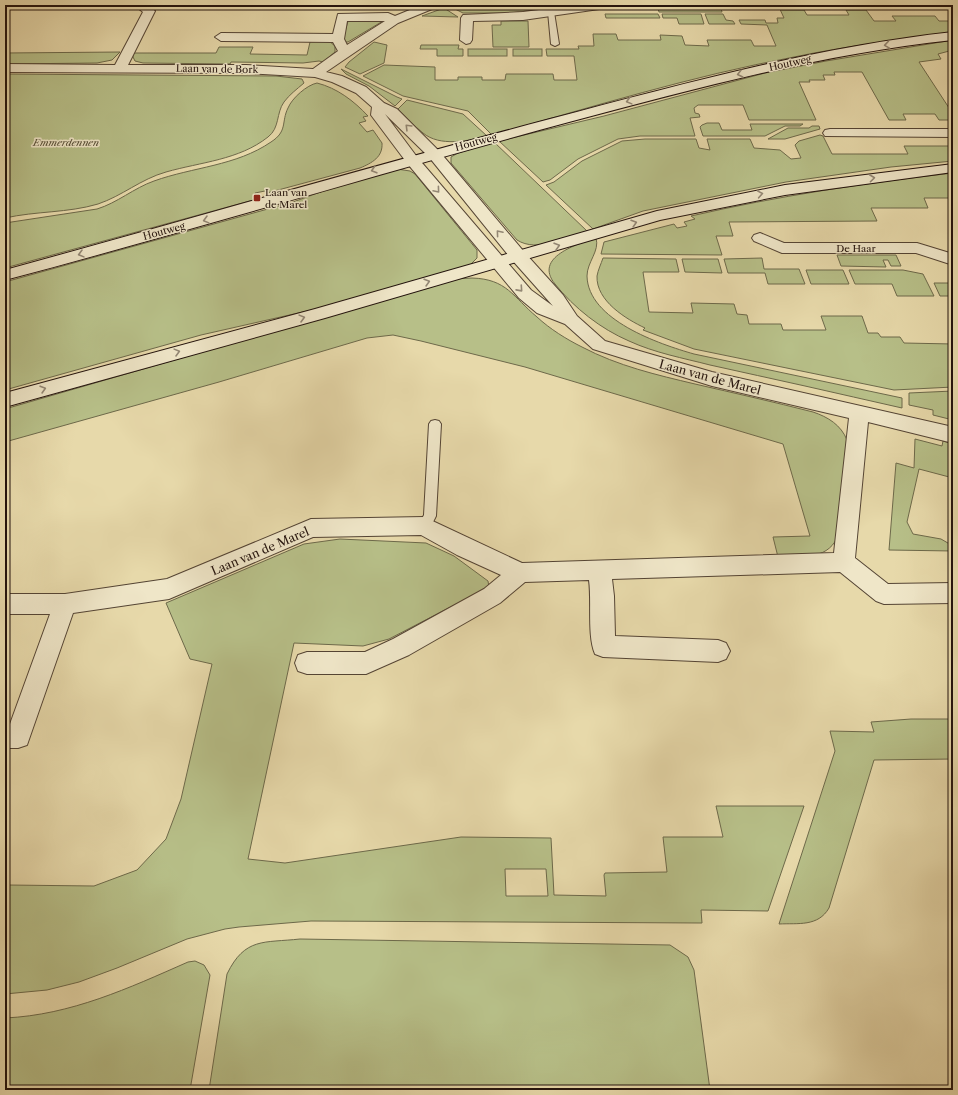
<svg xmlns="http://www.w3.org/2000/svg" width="958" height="1095" font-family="'Libre Caslon Text',serif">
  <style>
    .green { fill: #b7bf88; stroke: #6d694a; fill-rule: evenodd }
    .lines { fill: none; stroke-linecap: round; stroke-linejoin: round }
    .lane-casing { stroke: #544434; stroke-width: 2 }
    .street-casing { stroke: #544434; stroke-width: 2 }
    .secondary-casing { stroke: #23130d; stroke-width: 2 }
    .lane { fill: #efe6c8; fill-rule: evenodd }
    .street { fill: #efe6c8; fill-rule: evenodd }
    .secondary { fill: #efe6c8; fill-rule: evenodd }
    .oneway { stroke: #938774 }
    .poi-dot { fill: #8f2418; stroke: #efe6c8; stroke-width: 1.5 }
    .labels { text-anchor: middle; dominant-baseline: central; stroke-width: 3; stroke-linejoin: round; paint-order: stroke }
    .far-street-label { font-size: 10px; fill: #23130d; stroke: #efe6c8 }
    .far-park-label { font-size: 10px; font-style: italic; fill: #574f38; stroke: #efe6c8 }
    .far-poi-label { font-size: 10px; fill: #23130d; stroke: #efe6c8; text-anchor: start }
    .street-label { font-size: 12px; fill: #23130d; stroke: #efe6c8 }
  </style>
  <rect width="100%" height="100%" fill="#e7d9aa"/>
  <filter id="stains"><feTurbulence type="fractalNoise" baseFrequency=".005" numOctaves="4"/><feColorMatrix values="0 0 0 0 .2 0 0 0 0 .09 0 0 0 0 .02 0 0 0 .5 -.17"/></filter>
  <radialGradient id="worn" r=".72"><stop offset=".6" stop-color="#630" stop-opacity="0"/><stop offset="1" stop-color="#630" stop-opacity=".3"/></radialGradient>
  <!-- green -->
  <g class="green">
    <polygon points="447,5 579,5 510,13 463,13"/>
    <polygon points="657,5 720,5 722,12 659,12"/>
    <path d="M778 5 781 10H804L807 15H849L846 10H866L874 21H896L892 16H935L939 21H953V34C900 39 847 46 794 57 692 76 592 107 492 135L468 111 403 96 363 76 384 65 435 67V80H458V77H482V80H505L506 74H553L554 80H577L574 56H547L546 49H579L578 46H594L593 34H616L618 40H661L660 35 682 36 685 45 709 46 707 40H751L754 46H776L767 25 741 24 739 20H765L766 23H778L777 18H784Z"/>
    <polygon points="444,8 458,17 422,16"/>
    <polygon points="605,14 658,14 660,18 606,18"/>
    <polygon points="662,14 701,14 704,24 679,24 677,18 663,18"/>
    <polygon points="705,14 723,14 726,20 733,21 735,24 709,24"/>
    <polygon points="348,21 383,21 348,42 344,42 343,39"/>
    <polygon points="501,21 528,21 529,47 493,47 492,25 501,25"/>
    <polygon points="953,40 953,50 938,54 941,59 919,62 953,114 953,120 939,120 935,114 903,114 906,120 889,120 862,72 834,72 835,75 823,75 825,80 809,80 810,82 799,82 816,120 749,120 743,105 698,105 694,108 695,113 699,114 700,117 690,118 695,136 640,136 618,139 578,159 550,180 543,182 499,141 604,116 765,73 826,61"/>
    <polygon points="329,41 335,46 335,52 323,62 319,61 303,63 231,62 230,64 143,63 135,61 133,57 133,53 216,53 219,47 253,47 250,54 307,55 310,42"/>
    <polygon points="374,42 387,45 384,63 360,74 345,67 349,62"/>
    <polygon points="421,45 459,45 458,49 463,49 463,56 437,56 437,49 420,49"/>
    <rect x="468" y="49" width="39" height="7"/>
    <rect x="513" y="49" width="29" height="7"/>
    <polygon points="120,52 112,60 97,63 5,64 5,53"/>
    <polygon points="341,69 397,97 402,99 395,106 369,86 346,74"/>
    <path d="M5 74 276 76 302 79 304 83C297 89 289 95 284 102 276 113 280 128 268 137 239 160 201 162 166 172 141 179 122 196 98 204 68 213 36 211 5 218Z"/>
    <path d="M317 83C337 88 354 101 368 116L363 117 366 121 359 123 367 132 373 130 382 143C383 157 372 163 360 168L267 193 265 191 255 193 257 199 5 268V223L97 209C117 203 134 188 154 181 193 167 236 166 271 142 288 131 281 122 288 108 292 98 307 85 317 83Z"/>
    <path d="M407 100 463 114 487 136C468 141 440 147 423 133 414 126 406 117 398 109Z"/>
    <polygon points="707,123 719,123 722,130 752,130 750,124 803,124 800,126 785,126 765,136 703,136 700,127 702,125"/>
    <polygon points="812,126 819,126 820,129 785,139 768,139 788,128 809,128"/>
    <polygon points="820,135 823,136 832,154 908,154 904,146 953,146 953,161 891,167 786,182 643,211 593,229 546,185 554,182 582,161 622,141 645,139 696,139 699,148 710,150 707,139 750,139 754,148 780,150 791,159 801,158 795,145 799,141"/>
    <path d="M494 142 587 231C567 237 537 253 517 240L451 163V157L458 153Z"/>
    <polygon points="397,169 410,171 415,174 477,250 477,258 470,265 316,309 201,335 5,390 5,282 293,202 348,182"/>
    <path d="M953 173V198H924L928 208H871L877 221 729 222 733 236H716L722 255 601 254 604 242 674 224 677 228 687 226 684 222 695 219 691 216C778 196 865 183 953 173Z"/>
    <path d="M596 238C600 251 587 262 587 276 588 320 659 344 694 354L902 398V408C870 401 837 393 805 386 773 379 742 372 710 365 683 358 655 353 629 341 601 329 574 308 555 284 533 257 578 244 596 238Z"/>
    <polygon points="837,255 896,255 901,266 891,266 888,260 883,260 886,267 841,266"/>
    <path d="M603 258 676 259 679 272H643L649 312 693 313 691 303 734 304 737 314 747 315 749 324H781L783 330H826L821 316H862L868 333H878L881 337H900L904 343 953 344V387L894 390 694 349 643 330 645 328C626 319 596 301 597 276 598 270 601 264 603 258Z"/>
    <polygon points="762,258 764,269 799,269 805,284 768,284 765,273 728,273 724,259"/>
    <polygon points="682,259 718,259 722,273 685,272"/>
    <polygon points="806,270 843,270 849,284 811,284"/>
    <polygon points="849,270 903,270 923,274 934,296 897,296 892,284 855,284"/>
    <path d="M472 278C507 279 513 297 537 317 550 329 566 339 582 347 618 366 657 375 695 384 734 393 774 402 813 412 828 417 841 425 847 440L837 538C826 561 799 556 778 557L773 537 810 536 783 444 525 367 421 341 393 335 367 338 219 382 5 442V409L454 279Z"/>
    <polygon points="934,283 953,283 953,296 940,296"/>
    <polygon points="953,391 953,420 933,415 933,410 909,405 909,393"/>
    <polygon points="915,439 942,446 943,441 953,444 953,478 919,469 907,522 913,534 941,539 953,546 953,551 889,550 896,463 914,468"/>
    <path d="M340 539 426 543 454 556 488 581 489 587 389 639 363 646 294 643 248 859 285 863 461 837 551 838 554 895 606 896 604 875 605 873 667 872 663 837H723L716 806H804L768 911 701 910 702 923 311 921 239 927 225 929 187 939 117 968 79 982 47 990 5 994V890L8 885 94 886 137 870 166 839 181 799 212 664 190 659 166 603 304 544ZM505 869H546L548 896H506Z"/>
    <path d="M911 719H953V759L874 760 829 908C818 927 798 923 779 924L835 751 830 731 874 732 871 722Z"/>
    <path d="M300 939 670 945 688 957 694 970 710 1090H209L227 974C245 937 264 943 300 939Z"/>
    <path d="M195 961 204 965 210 975 190 1090H5V1018C71 1015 129 988 188 962Z"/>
  </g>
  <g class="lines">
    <!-- lane casing -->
    <g class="lane-casing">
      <g id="lane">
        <polygon points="551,10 554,12 559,44 555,46 551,44 548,12"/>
        <polygon points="435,420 439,421 441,424 436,516 429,530 424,531 419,530 418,526 424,515 429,424 431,421"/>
      </g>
    </g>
    <!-- street casing -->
    <g class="street-casing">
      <g id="street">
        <path d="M134 5H148L155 11 128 65H246L313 69 338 51 333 42 221 41 215 37 221 33 333 34 338 14 388 13 395 16 422 5H439L437 7 398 23 326 72 342 76 366 87 384 103 397 109 439 151 525 253 563 295 577 316 605 341 712 372 953 427V443L868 422 855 558 888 584 953 583V603L884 604 876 601 840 572 612 579 614 596 615 636 718 640 726 643 730 651 726 659 718 662 603 657 595 654C587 636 592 601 589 580L525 582 500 603 409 655 366 674H307L298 671 295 663 298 655 307 652H365L393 639 484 589 501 575 457 555 421 535 313 537 169 599 73 613 27 745 18 748H5V724H10L50 614H5V594H65L167 579 311 519 424 517 522 563 834 553 849 418 712 386 593 349 565 324 537 313 519 298 407 163 371 115 372 107 356 93 332 82 315 77 246 73 5 72V64L115 65 143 12ZM347 21H385L347 45 344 39ZM385 114 429 157 513 261 553 306 531 290 417 157Z"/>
        <polygon points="579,5 612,5 606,8 523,20 473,21 472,40 470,43 466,44 460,40 461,18 463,15 523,12"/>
        <polygon points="830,129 953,129 953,137 825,136 823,133 825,130"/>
        <polygon points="760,233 784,243 917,243 953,254 953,265 916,253 782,253 754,241 752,238 754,235"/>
      </g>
    </g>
    <!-- secondary casing -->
    <g class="secondary-casing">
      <g id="secondary">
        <path d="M953 32V40C822 54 696 88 569 122 380 173 194 230 5 280V270C187 220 368 167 550 119 683 84 816 47 953 32Z"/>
        <polygon points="953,164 953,172 785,195 660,220 325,318 5,407 5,393 315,309 657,211 785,185"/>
      </g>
    </g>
    <!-- lane -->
    <use href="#lane" class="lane"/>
    <!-- street -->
    <use href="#street" class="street"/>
    <!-- secondary -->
    <use href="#secondary" class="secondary"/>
  </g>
  <!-- one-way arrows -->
  <defs><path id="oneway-chevron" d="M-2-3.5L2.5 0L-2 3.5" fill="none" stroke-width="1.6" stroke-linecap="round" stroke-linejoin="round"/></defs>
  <g class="oneway">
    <use href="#oneway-chevron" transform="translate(887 45) rotate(171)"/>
    <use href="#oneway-chevron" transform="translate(740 74) rotate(166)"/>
    <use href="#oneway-chevron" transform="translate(629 101) rotate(165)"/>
    <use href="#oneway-chevron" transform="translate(408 127) rotate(-135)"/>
    <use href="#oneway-chevron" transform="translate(374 170) rotate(164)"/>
    <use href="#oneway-chevron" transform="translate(872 178) rotate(-7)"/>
    <use href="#oneway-chevron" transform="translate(437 190) rotate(50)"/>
    <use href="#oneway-chevron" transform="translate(760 194) rotate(-10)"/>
    <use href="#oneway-chevron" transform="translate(206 220) rotate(165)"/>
    <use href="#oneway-chevron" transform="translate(634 223) rotate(-17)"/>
    <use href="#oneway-chevron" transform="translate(499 233) rotate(-130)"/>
    <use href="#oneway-chevron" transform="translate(557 246) rotate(-16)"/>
    <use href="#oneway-chevron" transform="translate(81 254) rotate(165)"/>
    <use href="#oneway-chevron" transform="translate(427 282) rotate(-16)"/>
    <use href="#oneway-chevron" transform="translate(520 289) rotate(48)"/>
    <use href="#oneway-chevron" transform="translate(302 318) rotate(-15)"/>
    <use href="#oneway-chevron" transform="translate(177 352) rotate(-15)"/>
    <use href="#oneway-chevron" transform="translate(43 389) rotate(-16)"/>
  </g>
  <!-- markers -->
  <rect class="poi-dot" x="253" y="194" width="8" height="8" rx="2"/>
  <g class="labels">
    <!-- far-street labels -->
    <g class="far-street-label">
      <text transform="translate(790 63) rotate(-12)">Houtweg</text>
      <text transform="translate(217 69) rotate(1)">Laan van de Bork</text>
      <text transform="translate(476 142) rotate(-15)">Houtweg</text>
      <text transform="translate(164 231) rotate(-15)">Houtweg</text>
      <text x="856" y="248">De Haar</text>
    </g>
    <!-- far-park labels -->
    <g class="far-park-label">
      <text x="66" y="142">Emmerdennen</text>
    </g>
    <!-- far-poi labels -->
    <g class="far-poi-label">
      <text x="265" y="192">Laan van<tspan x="265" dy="12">de Marel</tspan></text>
    </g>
    <!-- street labels -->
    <g class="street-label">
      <text transform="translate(710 377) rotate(15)">Laan van de Marel</text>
      <text transform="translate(260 551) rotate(-23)">Laan van de Marel</text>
    </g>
  </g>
  <!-- margin -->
  <rect width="958" height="1095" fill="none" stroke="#e7d9aa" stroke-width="20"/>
  <rect x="6" y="6" width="946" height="1083" fill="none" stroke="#23130d" stroke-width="2"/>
  <rect x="10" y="10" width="938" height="1075" fill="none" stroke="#23130d"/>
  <rect width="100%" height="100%" filter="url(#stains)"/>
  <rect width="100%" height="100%" fill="url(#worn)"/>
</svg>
